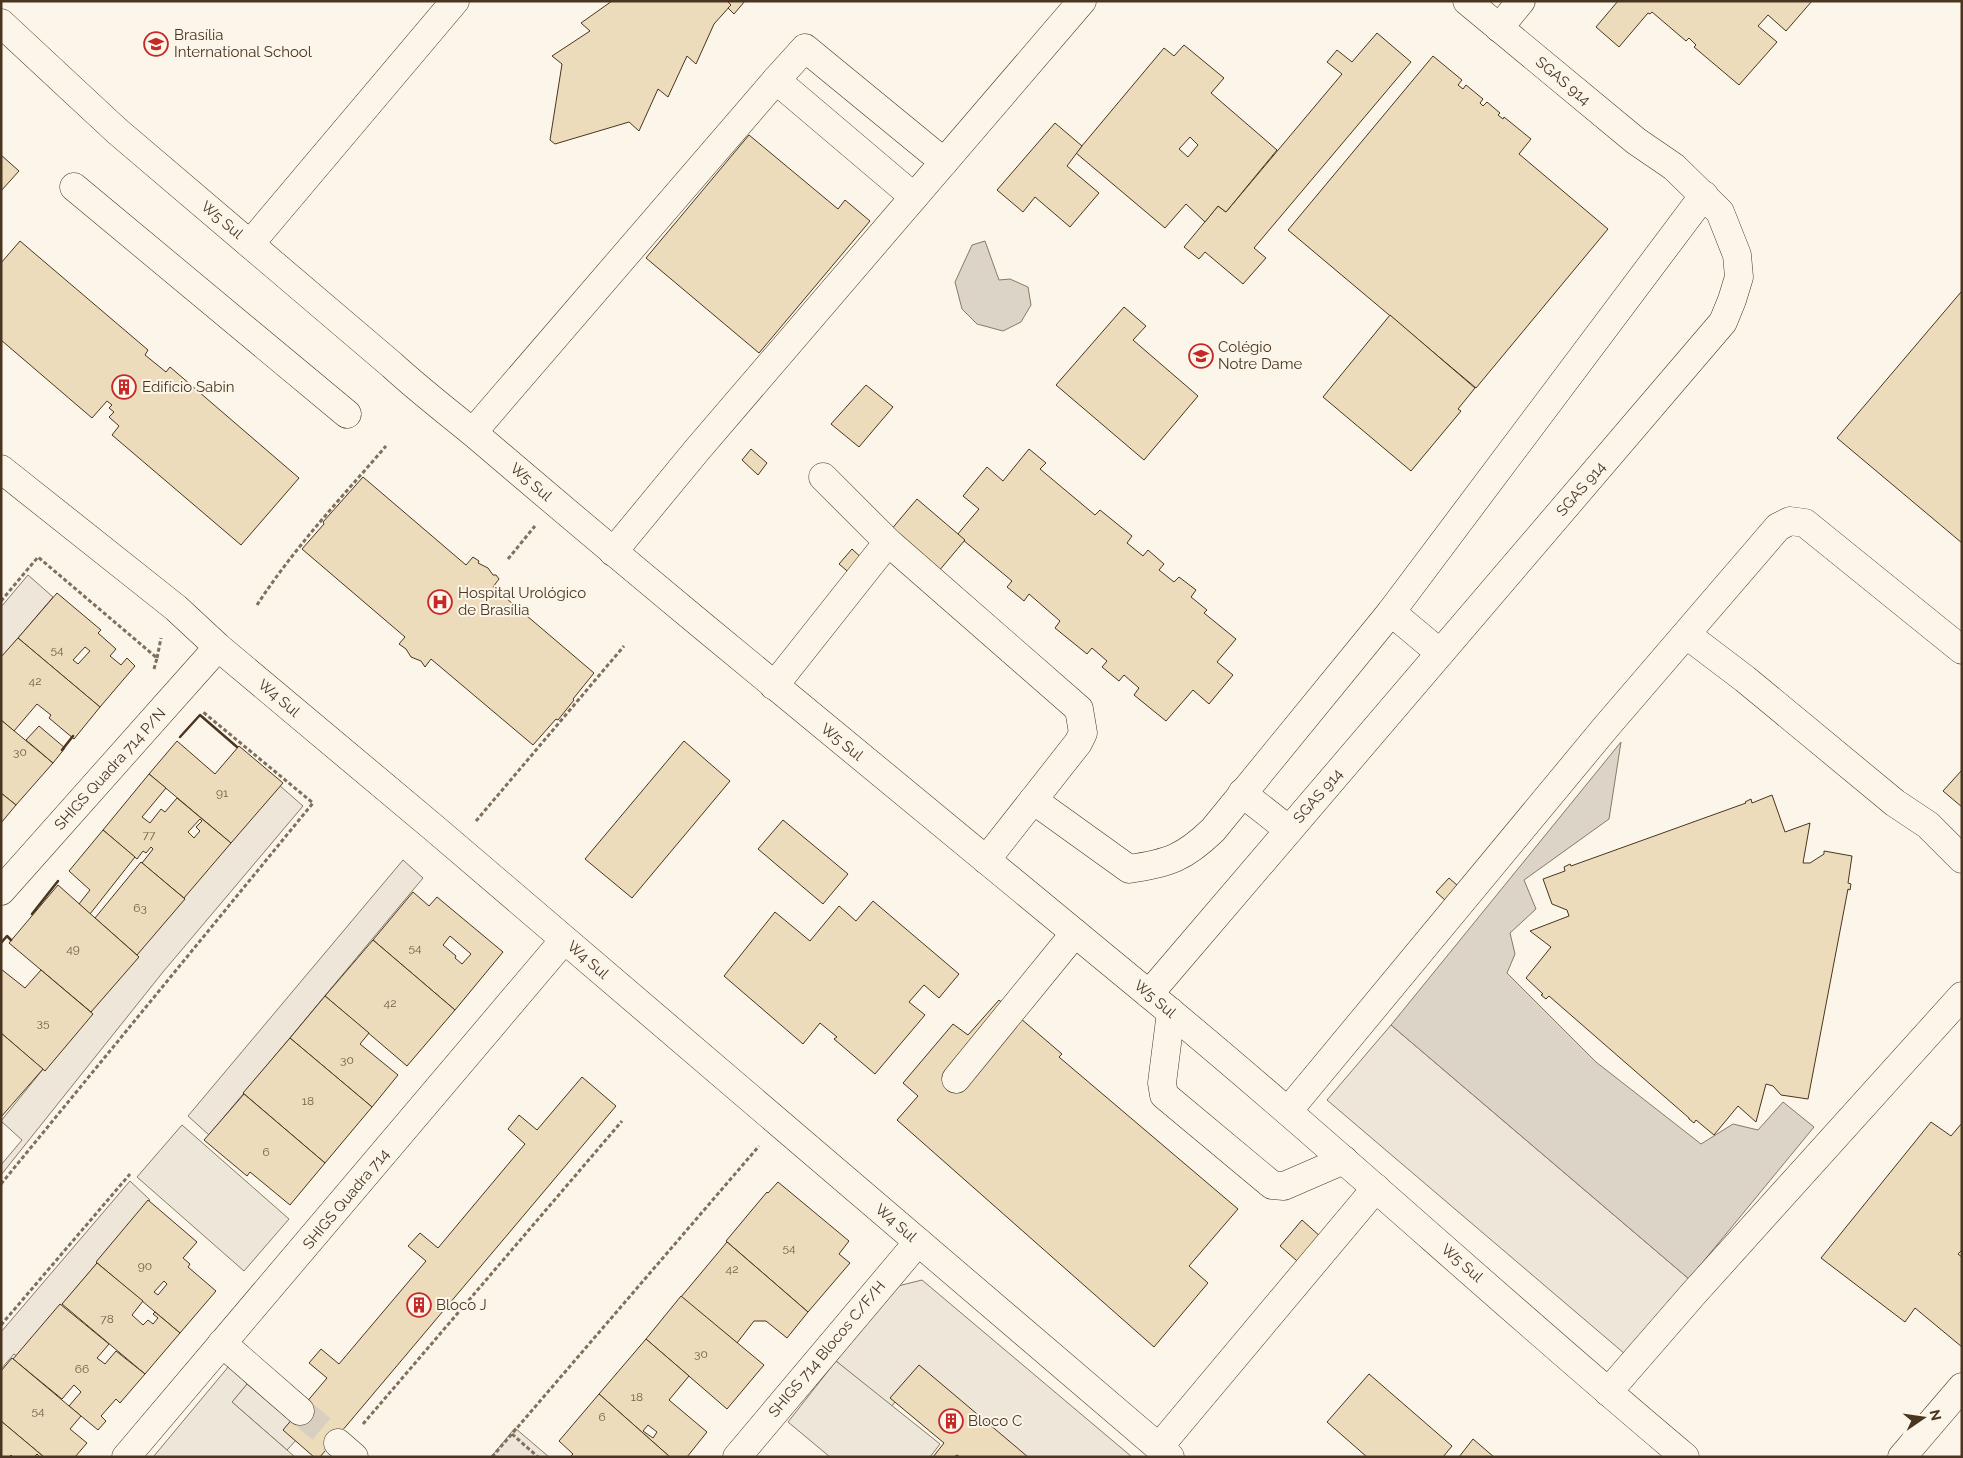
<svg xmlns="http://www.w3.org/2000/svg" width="1963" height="1458" font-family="Raleway,sans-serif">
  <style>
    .green { fill: #ede6d9; stroke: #887966 }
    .parking { fill: #ede7d9; stroke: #887966 }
    .water { fill: #dcd4c6; stroke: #887966 }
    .building { fill: #ecdcbc; stroke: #4a3520; fill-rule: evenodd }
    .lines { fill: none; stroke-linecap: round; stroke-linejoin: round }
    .minor-tunnel { stroke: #d8cfc1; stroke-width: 28; stroke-dasharray: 28 14; stroke-linecap: butt }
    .minor-casing { stroke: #4a3520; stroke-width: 29 }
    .major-casing { stroke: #4a3520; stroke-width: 29 }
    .path { stroke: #7f6f5c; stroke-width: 3; stroke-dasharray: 4 2.5; stroke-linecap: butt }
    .minor { stroke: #fbf6e9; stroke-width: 28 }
    .major { stroke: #fbf6e9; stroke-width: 28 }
    .wall { stroke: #4a3520; stroke-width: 2.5 }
    .labels { text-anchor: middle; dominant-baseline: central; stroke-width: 4; stroke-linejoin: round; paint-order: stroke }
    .number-label { font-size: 12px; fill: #725f47 }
    .poi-label { font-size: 15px; fill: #4a3520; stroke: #fbf6e9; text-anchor: start }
    .street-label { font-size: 15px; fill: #4a3520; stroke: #fbf6e9 }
  </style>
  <rect width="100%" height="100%" fill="#fbf6e9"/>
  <!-- green -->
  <g class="green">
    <polygon points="28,575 53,597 1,658 1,607"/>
    <polygon points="279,785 303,806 163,972 1,1175 1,1165 22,1140 1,1121 185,894"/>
    <polygon points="403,860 423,878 209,1135 188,1116"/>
    <polygon points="1391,1025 1689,1279 1625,1354 1327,1100"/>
    <polygon points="130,1181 150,1200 18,1357 14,1354 1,1369 1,1332"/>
    <polygon points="922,1280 1132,1457 1025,1457 920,1371 891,1407 836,1361 898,1286"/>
    <polygon points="247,1384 292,1422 297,1439 287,1450 232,1402"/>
    <polygon points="515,1428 549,1457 491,1457"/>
  </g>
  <!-- parking -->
  <g class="parking">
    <polygon points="182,1125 289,1219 244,1271 137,1177"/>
    <polygon points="836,1361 940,1444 930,1457 830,1457 788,1422"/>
    <polygon points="229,1366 247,1384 232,1402 295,1457 155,1457 154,1456"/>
  </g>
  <!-- water -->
  <g class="water">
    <polygon points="985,241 999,280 1010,279 1028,287 1031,305 1021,322 1003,331 977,324 962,309 955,282 972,245"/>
    <polygon points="1621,742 1609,819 1524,880 1536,909 1510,933 1515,954 1507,973 1596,1062 1701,1144 1733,1124 1758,1130 1783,1102 1814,1127 1689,1279 1391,1025"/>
  </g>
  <!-- building -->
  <g class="building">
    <polygon points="612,1 727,1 731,5 714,24 696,64 687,56 668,97 658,89 639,131 629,122 555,144 550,140 562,64 552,56 590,31 581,23"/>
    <polygon points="727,1 745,1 734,14 728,8 731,5"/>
    <polygon points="1618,1 1812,1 1786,31 1768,15 1758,26 1777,42 1739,85 1694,47 1696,45 1689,38 1686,41 1652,12 1650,14 1648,13 1619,47 1596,27"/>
    <polygon points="1377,33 1411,62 1254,248 1266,258 1243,284 1205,252 1199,259 1184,247 1218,206 1226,212 1342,74 1327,62 1337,50 1352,62"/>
    <path d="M1184 45 1224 78 1211 93 1277 150 1226 212 1218 206 1205 222 1186 204 1165 228 1076 153 1164 48 1174 56ZM1190 137 1198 145 1188 157 1179 149Z"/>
    <polygon points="1433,56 1462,80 1458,85 1463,89 1466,85 1483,99 1480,103 1483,106 1487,102 1500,113 1498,115 1503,119 1504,117 1531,139 1519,154 1608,229 1476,388 1288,230"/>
    <polygon points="1055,123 1082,146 1067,166 1099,193 1070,227 1035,197 1023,212 997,190"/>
    <polygon points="749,135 838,209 845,200 870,221 759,353 646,258"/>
    <polygon points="1,155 19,171 1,191"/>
    <polygon points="20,241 148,350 145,355 166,372 170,367 299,478 241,545 112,435 119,426 109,417 114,412 109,408 112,405 107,401 92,418 1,340 1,263"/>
    <polygon points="1961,292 1962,293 1962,543 1837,438"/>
    <polygon points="1124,307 1146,326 1133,340 1198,396 1144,460 1056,385"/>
    <polygon points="1390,315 1475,388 1458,409 1461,411 1411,471 1323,397"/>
    <polygon points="866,385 893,407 859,447 831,424"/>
    <polygon points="751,449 767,463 758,475 742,460"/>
    <polygon points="1029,449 1046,463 1040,469 1095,515 1100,510 1132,536 1127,543 1143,556 1148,550 1164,564 1159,570 1174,582 1179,577 1196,590 1191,597 1207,610 1204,613 1236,639 1217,662 1233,675 1209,704 1193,690 1166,721 1134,695 1139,688 1124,675 1119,681 1102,667 1107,661 1092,648 1087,654 1055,628 1060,621 1029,594 1024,601 1007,587 1012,581 957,535 979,509 963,496 987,467 1003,481"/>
    <polygon points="363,477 466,565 473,557 479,561 478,563 488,568 493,575 496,575 499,579 493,587 594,673 573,699 574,700 558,720 556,719 533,745 431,659 425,667 421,661 411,657 406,649 399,644 405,637 302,549 324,524 323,522"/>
    <polygon points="917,499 965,540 938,572 890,531"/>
    <polygon points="852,549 866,562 853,576 839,564"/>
    <path d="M57 593 101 630 98 633 116 649 110 656 121 665 127 658 135 666 100 707 18 638ZM85 647 90 651 78 664 73 660Z"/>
    <polygon points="18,638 100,707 74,739 49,718 51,715 37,704 14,731 1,720 1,657"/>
    <polygon points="1,720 53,763 16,805 1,793"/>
    <polygon points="39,726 65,748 53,763 26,740"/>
    <polygon points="177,741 215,774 239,746 283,783 231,843 149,774"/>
    <polygon points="684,741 730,781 632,898 585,859"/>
    <polygon points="1962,770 1962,807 1943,791"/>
    <path d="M149 774 166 788 142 817 150 823 161 809 165 812 177 798 231 843 184 898 142 863 153 849 151 847 146 853 143 851 137 859 103 830ZM200 819 202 821 196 827 200 831 194 838 188 832Z"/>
    <polygon points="1,793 16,805 1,823"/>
    <polygon points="1772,795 1785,832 1810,823 1803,863 1810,863 1824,854 1824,851 1852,856 1848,883 1851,884 1850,890 1848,889 1808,1099 1781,1095 1773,1086 1766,1084 1756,1122 1738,1106 1714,1135 1696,1120 1694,1123 1689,1119 1689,1118 1549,996 1546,999 1541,995 1543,994 1526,978 1551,947 1530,931 1569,916 1567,910 1552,904 1543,879 1565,871 1564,867 1570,864 1571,866 1746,803 1745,802 1751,799 1752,803"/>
    <polygon points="783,820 848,874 823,904 758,849"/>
    <polygon points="103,830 135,857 90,914 79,904 90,890 69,871"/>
    <polygon points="141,862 185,899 137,955 95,918"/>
    <polygon points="1449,878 1467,894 1454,908 1436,892"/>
    <polygon points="58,885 139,957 91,1012 9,943"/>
    <path d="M413 892 429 906 437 897 503 952 455 1010 373 940ZM450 936 471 954 462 964 455 958 456 956 443 945Z"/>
    <polygon points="873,901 959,974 939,998 924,985 909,1002 925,1015 875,1074 834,1039 837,1037 820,1023 803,1044 724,976 775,912 810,941 839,906 856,921"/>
    <polygon points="373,940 455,1010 407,1066 325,996"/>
    <polygon points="1,969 25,988 41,970 93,1014 45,1071 1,1033"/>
    <polygon points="325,996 369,1033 360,1044 398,1075 372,1107 290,1038"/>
    <polygon points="999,1000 1062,1054 1059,1057 1238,1209 1189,1266 1208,1283 1154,1347 897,1120 918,1096 903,1083 953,1024 968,1035"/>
    <polygon points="1,1033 43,1069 1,1117"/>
    <polygon points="290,1038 372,1107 325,1163 243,1093"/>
    <polygon points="582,1077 616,1106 320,1457 314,1457 283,1430 327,1378 309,1363 321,1349 339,1364 426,1261 408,1246 420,1233 438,1248 525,1144 508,1129 519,1115 537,1130"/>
    <polygon points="244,1094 325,1163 290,1205 250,1172 247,1176 204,1140"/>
    <polygon points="1931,1122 1951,1136 1962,1123 1962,1250 1958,1254 1962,1257 1962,1347 1915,1308 1905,1322 1821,1258"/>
    <polygon points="778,1182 849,1241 839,1254 850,1263 808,1312 726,1241 767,1192 768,1193"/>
    <path d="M148 1200 197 1242 183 1258 190 1264 188 1267 216 1291 180 1333 96 1262ZM164 1281 167 1284 158 1295 154 1292Z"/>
    <polygon points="1302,1220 1321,1237 1305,1268 1280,1246"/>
    <polygon points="727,1242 808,1312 787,1338 766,1321 754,1321 737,1343 681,1297"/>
    <polygon points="97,1263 143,1301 132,1315 143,1325 148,1320 153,1324 158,1318 153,1314 155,1312 180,1333 145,1374 62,1304"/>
    <polygon points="681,1296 764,1365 727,1409 646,1339"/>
    <polygon points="60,1304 109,1344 97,1358 105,1364 116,1351 145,1374 120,1403 116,1399 101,1416 106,1421 98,1430 69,1406 81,1392 74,1385 62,1399 13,1359"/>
    <path d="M646 1339 689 1376 669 1400 707 1432 687 1457H670L599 1394ZM648 1425 657 1432 653 1438 643 1431Z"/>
    <polygon points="12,1358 81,1416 70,1429 87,1443 75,1457 44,1457 1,1421 1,1371"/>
    <polygon points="919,1365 1028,1457 960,1457 957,1455 954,1457 933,1457 944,1443 890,1398"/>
    <polygon points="1369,1374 1452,1446 1443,1457 1367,1457 1327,1422"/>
    <polygon points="599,1394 670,1457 570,1457 573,1454 559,1441"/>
    <polygon points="1,1421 44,1457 40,1457 37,1454 34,1457 13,1457 11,1455 9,1457 1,1457"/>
    <polygon points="1473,1439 1494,1457 1459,1457"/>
  </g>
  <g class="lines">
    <!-- minor-tunnel -->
    <polyline class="minor-tunnel" points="300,1411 338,1443"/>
    <!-- minor casing -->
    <g class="minor-casing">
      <g id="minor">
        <polyline points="1499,28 1521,1"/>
        <polyline points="776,80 805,48 944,162"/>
        <polyline points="74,187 347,414"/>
        <polyline points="250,244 455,1"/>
        <polyline points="473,432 776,80 914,197"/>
        <polyline points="823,477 888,542 1079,709 1083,733 1078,743 986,860"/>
        <polyline points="613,552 697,450 1082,1"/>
        <polyline points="1391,612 1440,653"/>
        <polyline points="1687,635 1745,679 1895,803 1928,825 1962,859"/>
        <polyline points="774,686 888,542"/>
        <polyline points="1242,793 1289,830"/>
        <path d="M1033 800 1129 869C1169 863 1184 858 1213 830L1391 612 1704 195"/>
        <polyline points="1,891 218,647"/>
        <polyline points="1149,994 1723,322 1732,300 1739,277 1737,255 1720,212 1674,167 1636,141 1467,1"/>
        <polyline points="1171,1012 1162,1083 1164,1095 1272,1185 1284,1186 1344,1160"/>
        <polyline points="956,1079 1075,933"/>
        <polyline points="1288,1111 1606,727 1778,527 1790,521 1805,523 1962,650"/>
        <polyline points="222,1343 300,1411"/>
        <polyline points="1608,1392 1694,1293 1962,996"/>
        <polyline points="338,1443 354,1457"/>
        <polyline points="1159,1447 1376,1188"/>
        <polyline points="126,1457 564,940"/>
        <polyline points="737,1457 918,1242"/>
        <polyline points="1902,1457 1962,1387"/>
      </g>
    </g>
    <!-- major casing -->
    <g class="major-casing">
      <g id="major">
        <path d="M1 23 117 131 392 365C419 390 448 412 477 436 552 500 628 564 704 627 851 748 998 869 1144 990 1328 1141 1502 1304 1685 1457"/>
        <polyline points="1,469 176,608 218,647 434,828 1170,1457"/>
      </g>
    </g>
    <!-- path -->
    <g class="path">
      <polyline points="508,559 535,526"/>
      <polyline points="1,601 38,557 157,658 154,669"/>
      <path d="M257 605C294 548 342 497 386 446"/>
      <polyline points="157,658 161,638"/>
      <polyline points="476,821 624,646"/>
      <polyline points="1,1184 313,803 203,712"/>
      <polyline points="1,1325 130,1174"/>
      <polyline points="363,1424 622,1121"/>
      <polyline points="512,1434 538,1457"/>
      <polyline points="492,1457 759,1146"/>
    </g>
    <!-- minor -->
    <use href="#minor" class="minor"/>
    <!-- major -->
    <use href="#major" class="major"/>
    <!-- wall -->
    <g class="wall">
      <polyline points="180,737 200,715 237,747"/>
      <polyline points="62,750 73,736"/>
      <polyline points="32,914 58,881"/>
      <polyline points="1,943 7,936 11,940"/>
    </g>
  </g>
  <!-- icons -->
  <defs>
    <g id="school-ring" transform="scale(1.25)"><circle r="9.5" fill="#fbf6e9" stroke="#c62828" stroke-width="1.5"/><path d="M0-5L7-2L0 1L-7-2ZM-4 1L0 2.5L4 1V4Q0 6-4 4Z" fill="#c62828"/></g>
    <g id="building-ring" transform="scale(1.25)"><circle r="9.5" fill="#fbf6e9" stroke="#c62828" stroke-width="1.5"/><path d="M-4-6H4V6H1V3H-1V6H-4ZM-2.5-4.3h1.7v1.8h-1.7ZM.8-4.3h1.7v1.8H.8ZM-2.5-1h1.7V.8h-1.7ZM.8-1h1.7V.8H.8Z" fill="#c62828"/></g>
    <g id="hospital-ring" transform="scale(1.25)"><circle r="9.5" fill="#fbf6e9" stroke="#c62828" stroke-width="1.5"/><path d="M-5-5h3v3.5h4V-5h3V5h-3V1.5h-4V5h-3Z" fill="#c62828"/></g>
  </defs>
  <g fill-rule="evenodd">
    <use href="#school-ring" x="156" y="44"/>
    <use href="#school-ring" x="1201" y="356"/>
    <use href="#building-ring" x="124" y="387"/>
    <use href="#hospital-ring" x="440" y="602"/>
    <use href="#building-ring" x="419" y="1305"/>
    <use href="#building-ring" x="951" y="1421"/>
  </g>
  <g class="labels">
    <!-- number labels -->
    <g class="number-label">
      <text x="57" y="650">54</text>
      <text x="35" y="681">42</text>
      <text x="20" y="752">30</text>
      <text x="222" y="793">91</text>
      <text x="149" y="835">77</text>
      <text x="140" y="908">63</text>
      <text x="415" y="948">54</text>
      <text x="73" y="949">49</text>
      <text x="390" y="1003">42</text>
      <text x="43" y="1023">35</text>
      <text x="347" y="1060">30</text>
      <text x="308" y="1101">18</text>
      <text x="266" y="1152">6</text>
      <text x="789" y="1248">54</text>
      <text x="145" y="1266">90</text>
      <text x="732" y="1269">42</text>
      <text x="107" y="1319">78</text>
      <text x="701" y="1354">30</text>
      <text x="82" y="1369">66</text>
      <text x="637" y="1397">18</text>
      <text x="38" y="1411">54</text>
      <text x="602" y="1417">6</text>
    </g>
    <!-- poi labels -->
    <g class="poi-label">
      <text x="174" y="35">Brasília<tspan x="174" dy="17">International School</tspan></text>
      <text x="1218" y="347">Colégio<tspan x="1218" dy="17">Notre Dame</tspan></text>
      <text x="142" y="387">Edifício Sabin</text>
      <text x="458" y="593">Hospital Urológico<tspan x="458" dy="17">de Brasília</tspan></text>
      <text x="436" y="1305">Bloco J</text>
      <text x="968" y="1421">Bloco C</text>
    </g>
    <!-- street labels -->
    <g class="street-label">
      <text transform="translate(1563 81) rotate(40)">SGAS 914</text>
      <text transform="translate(222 220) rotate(40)">W5 Sul</text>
      <text transform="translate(531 482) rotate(41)">W5 Sul</text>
      <text transform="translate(1581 489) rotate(-49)">SGAS 914</text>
      <text transform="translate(279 698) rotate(40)">W4 Sul</text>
      <text transform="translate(842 742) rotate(39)">W5 Sul</text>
      <text transform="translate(110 769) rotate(-48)">SHIGS Quadra 714 P/N</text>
      <text transform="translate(1318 796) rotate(-49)">SGAS 914</text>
      <text transform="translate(588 960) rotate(41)">W4 Sul</text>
      <text transform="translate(1155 999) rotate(40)">W5 Sul</text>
      <text transform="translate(346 1199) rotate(-50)">SHIGS Quadra 714</text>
      <text transform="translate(896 1223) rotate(41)">W4 Sul</text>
      <text transform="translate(1462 1263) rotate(41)">W5 Sul</text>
      <text transform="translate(827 1349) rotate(-50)">SHIGS 714 Blocos C/F/H</text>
    </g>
  </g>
  <!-- border -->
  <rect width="1963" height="1458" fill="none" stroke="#4a3520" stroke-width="5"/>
  <!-- north arrow -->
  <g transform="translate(1923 1418) rotate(77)" stroke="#fbf6e9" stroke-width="4" paint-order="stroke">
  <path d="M0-4L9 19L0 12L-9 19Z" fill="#4a3520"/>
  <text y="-8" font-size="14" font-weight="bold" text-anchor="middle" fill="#4a3520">N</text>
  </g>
</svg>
